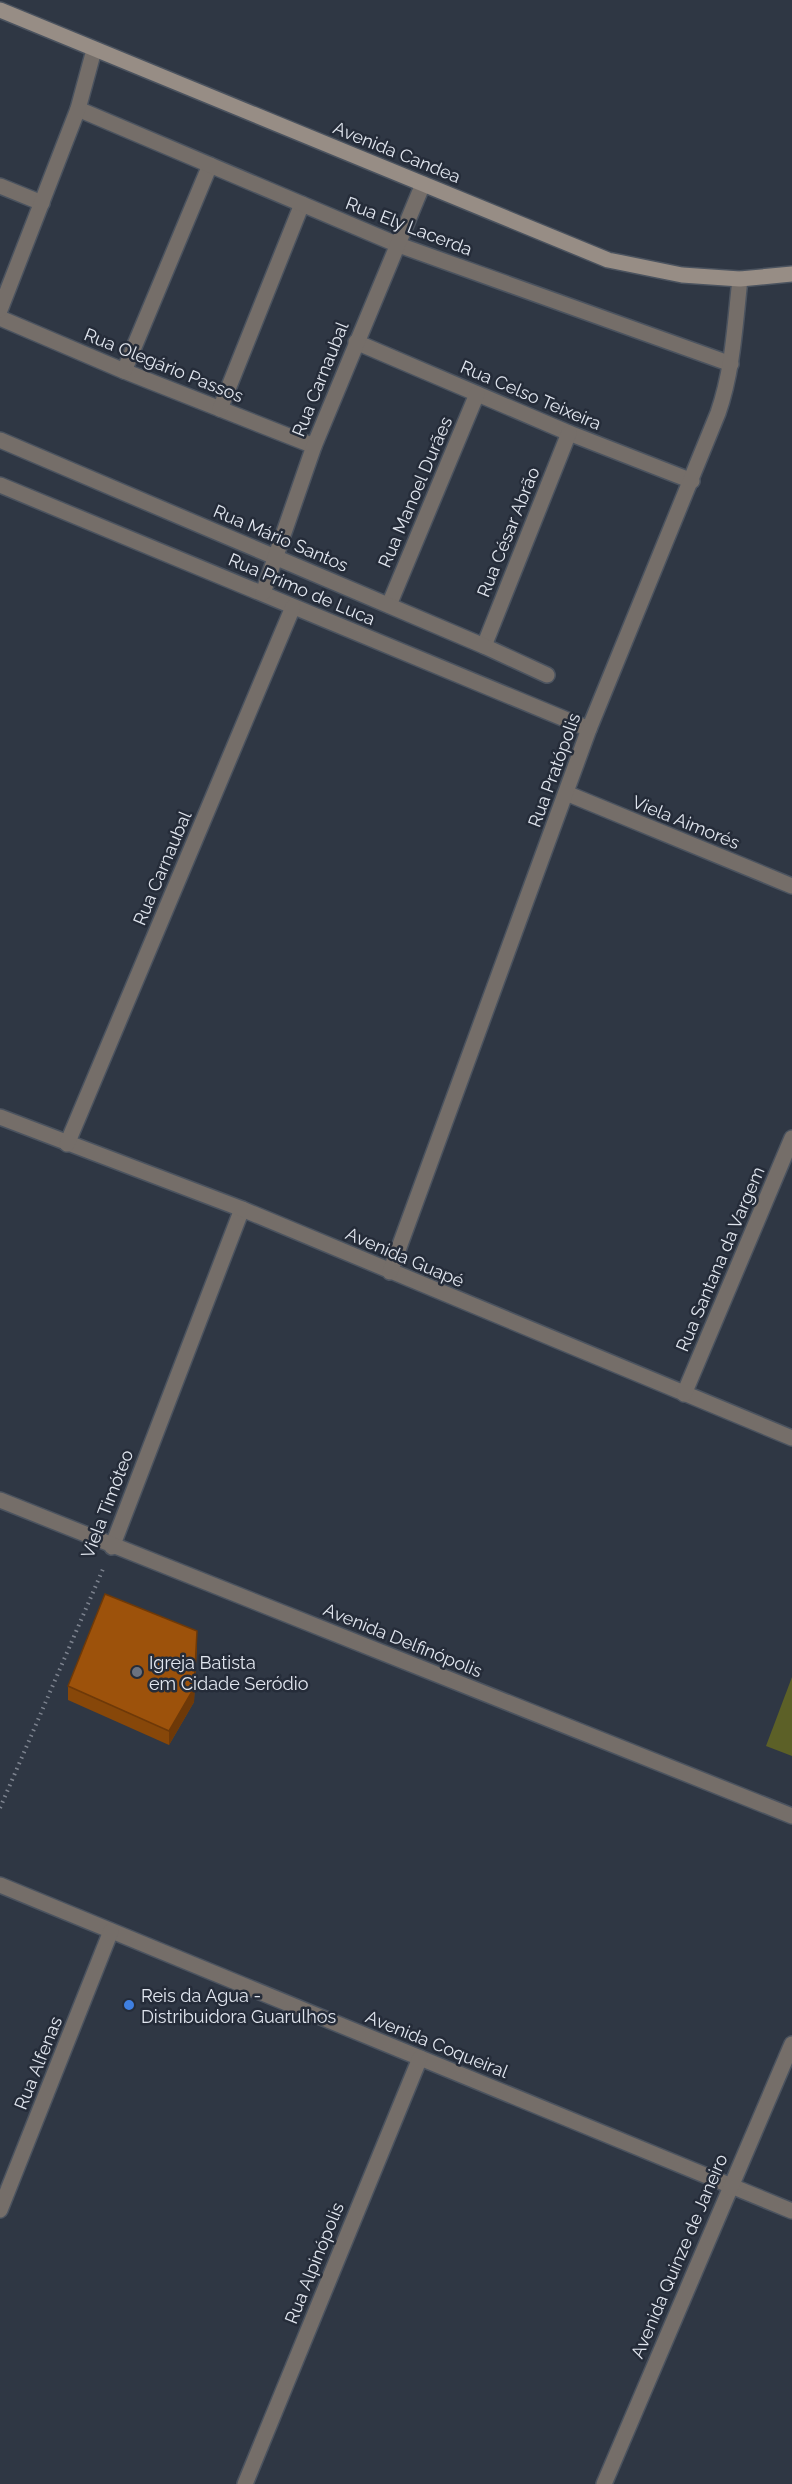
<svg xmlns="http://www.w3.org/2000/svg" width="792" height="2484" font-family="Raleway,sans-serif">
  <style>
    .green { fill: #5c6027 }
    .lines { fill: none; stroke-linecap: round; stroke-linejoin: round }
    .lane-casing { stroke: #4b535f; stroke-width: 18 }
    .street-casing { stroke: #4b535f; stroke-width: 18 }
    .secondary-casing { stroke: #4b535f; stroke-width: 18 }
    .path { stroke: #7d838f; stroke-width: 4; stroke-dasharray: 1.5 4.5; stroke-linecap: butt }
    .lane { stroke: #756e69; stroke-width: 15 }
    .street { stroke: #756e69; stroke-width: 15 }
    .secondary { stroke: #978d85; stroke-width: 15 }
    .wall { fill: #874709 }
    .shaded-wall { fill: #6e3908 }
    .building { fill: #9d520b; stroke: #6e3908; stroke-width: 1.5 }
    .worship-dot { fill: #6b7280; stroke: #252c39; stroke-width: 2 }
    .shop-dot { fill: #3f7fe0; stroke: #252c39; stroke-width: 2 }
    .labels { text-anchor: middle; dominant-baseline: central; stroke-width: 5; stroke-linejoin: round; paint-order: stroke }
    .street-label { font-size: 18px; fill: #e1e6ef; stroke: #252c39 }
    .poi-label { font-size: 18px; fill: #e1e6ef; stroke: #252c39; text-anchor: start }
  </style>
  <rect width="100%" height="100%" fill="#2f3744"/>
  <!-- green -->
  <polygon class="green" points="792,1677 792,1756 766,1746"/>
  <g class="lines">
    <!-- lane casing -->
    <g class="lane-casing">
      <g id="lane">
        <polyline points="0,318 124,371 314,446"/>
        <polyline points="356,342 569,433 692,481"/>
        <polyline points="124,371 210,165"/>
        <polyline points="220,409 302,204"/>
        <polyline points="389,605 477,394"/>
        <polyline points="484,646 569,433"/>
        <polyline points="566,793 792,886"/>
        <polyline points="112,1547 242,1209"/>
      </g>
    </g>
    <!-- street casing -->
    <g class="street-casing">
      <g id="street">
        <polyline points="78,109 396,244 731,364"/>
        <polyline points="0,186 42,203"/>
        <polyline points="0,310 78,109 94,50"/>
        <polyline points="0,440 484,646 547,675"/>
        <polyline points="0,485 589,729"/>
        <polyline points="263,593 314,446 423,184"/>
        <polyline points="0,1117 242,1209 792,1438"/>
        <polyline points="67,1144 293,607"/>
        <path d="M390 1272 589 729 718 413C733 370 735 324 740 279"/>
        <polyline points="684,1394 792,1138"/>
        <polyline points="0,1500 792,1816"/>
        <polyline points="0,1885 792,2211"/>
        <polyline points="0,2210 111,1931"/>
        <polyline points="245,2484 420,2058"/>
        <polyline points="604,2484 792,2044"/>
      </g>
    </g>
    <!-- secondary casing -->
    <g class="secondary-casing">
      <polyline id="secondary" points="0,10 608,260 682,275 740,279 792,274"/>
    </g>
    <!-- path -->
    <polyline class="path" points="0,1808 103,1569"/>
    <!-- lane -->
    <use href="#lane" class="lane"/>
    <!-- street -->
    <use href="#street" class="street"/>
    <!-- secondary -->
    <use href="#secondary" class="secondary"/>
  </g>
  <!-- wall -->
  <polygon class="wall" points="197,1645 194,1702 169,1745 68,1700 68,1686"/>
  <!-- shaded-wall -->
  <polygon class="shaded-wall" points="197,1631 194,1702 169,1745 169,1731"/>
  <!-- building -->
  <polygon class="building" points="105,1594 197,1631 194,1688 169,1731 68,1686"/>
  <!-- markers -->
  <circle class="worship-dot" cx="137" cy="1672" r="6"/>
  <circle class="shop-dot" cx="129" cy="2005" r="6"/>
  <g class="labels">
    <!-- street labels -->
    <g class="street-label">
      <text transform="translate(397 152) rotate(22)">Avenida Candea</text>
      <text transform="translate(409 226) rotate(21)">Rua Ely Lacerda</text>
      <text transform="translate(164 365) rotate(22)">Rua Olegário Passos</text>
      <text transform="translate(320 379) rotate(-68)">Rua Carnaubal</text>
      <text transform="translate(531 395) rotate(23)">Rua Celso Teixeira</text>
      <text transform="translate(415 492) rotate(-67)">Rua Manoel Durães</text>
      <text transform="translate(508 532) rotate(-68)">Rua César Abrão</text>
      <text transform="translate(281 538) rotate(23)">Rua Mário Santos</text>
      <text transform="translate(302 589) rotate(23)">Rua Primo de Luca</text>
      <text transform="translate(554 770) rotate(-70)">Rua Pratópolis</text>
      <text transform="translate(686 822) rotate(22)">Viela Aimorés</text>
      <text transform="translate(162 868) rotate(-67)">Rua Carnaubal</text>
      <text transform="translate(405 1257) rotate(23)">Avenida Guapé</text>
      <text transform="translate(720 1259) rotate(-67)">Rua Santana da Vargem</text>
      <text transform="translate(107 1504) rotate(-69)">Viela Timóteo</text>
      <text transform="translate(403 1640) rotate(22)">Avenida Delfinópolis</text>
      <text transform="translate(437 2044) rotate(22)">Avenida Coqueiral</text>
      <text transform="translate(38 2063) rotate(-68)">Rua Alfenas</text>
      <text transform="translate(679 2256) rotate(-67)">Avenida Quinze de Janeiro</text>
      <text transform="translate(314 2263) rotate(-68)">Rua Alpinópolis</text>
    </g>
    <!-- poi labels -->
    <g class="poi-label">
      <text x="149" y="1662">Igreja Batista<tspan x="149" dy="21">em Cidade Seródio</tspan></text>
      <text x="141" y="1995">Reis da Agua -<tspan x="141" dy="21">Distribuidora Guarulhos</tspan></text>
    </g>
  </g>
</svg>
